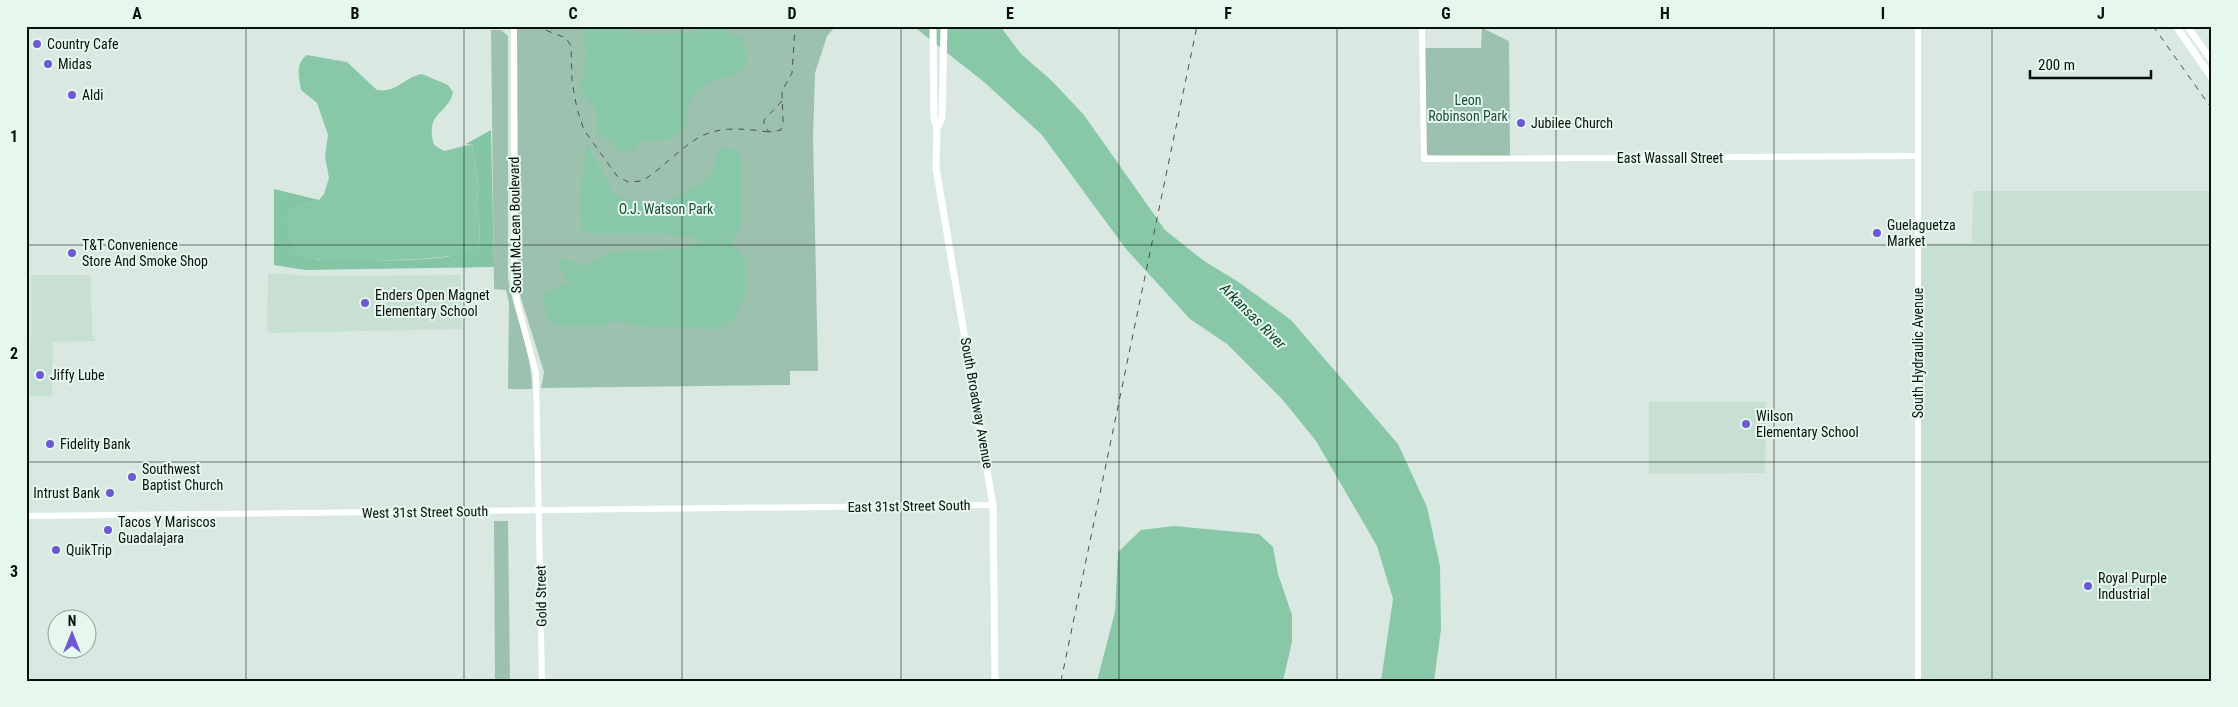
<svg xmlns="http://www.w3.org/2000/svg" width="2238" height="707" font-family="'Roboto Condensed',sans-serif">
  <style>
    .built { fill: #c8e0d3 }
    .green { fill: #9cc2af }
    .forest { fill: #84c5a6 }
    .water { fill: #88c8a9 }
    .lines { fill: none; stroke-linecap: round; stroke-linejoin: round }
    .secondary { stroke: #fff; stroke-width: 6 }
    .primary { stroke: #fff; stroke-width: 7 }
    .rail { stroke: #49524d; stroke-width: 1; stroke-dasharray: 6 6; stroke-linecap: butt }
    .grid { fill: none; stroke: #090f0c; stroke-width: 1; stroke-opacity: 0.55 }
    .poi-dot { fill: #6d59d3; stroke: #e6f7ee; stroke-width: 2 }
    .labels { text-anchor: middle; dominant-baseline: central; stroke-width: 4; stroke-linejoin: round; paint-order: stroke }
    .poi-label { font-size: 14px; fill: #090f0c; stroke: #e6f7ee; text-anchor: start }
    .park-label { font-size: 14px; fill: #1a4d38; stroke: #e6f7ee }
    .street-label { font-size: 14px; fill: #090f0c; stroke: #e6f7ee }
    .water-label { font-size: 15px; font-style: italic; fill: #063e2a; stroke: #e6f7ee }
    .neatline { fill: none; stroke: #090f0c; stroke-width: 2 }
    .grid-label { font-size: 16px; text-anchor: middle; font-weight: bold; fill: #090f0c }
  </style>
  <rect width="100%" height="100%" fill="#d9e9e1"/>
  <!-- built -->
  <g class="built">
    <polygon points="1973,191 2212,191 2212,681 1917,681 1917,243 1972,243"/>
    <polygon points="270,273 310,276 461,275 462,329 271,333 268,332 267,328 268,275"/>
    <polygon points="31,275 89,275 91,279 92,335 96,341 53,342 52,396 30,396"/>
    <polygon points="1649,402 1766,402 1765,473 1649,474"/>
  </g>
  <!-- green -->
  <g class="green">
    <polygon points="517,26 836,26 827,36 815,73 813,138 818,371 790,371 790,385 541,388 544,372 519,292"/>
    <polygon points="1482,28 1509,41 1510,156 1428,155 1425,149 1425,48 1481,48"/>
    <path d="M491 30H501L508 36V278C514 315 532 351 532 389H508L509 303 506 290 494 289Z"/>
    <polygon points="494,521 508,521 510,681 495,681"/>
  </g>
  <!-- forest -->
  <path class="forest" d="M491 130 494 267 305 270 274 265V189L319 200 305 204 316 260C348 260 459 265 480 246L479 220 476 207 479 187 472 144H466Z"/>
  <!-- water -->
  <g class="water">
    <path d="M578 26H625L637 33H692L693 26H722L733 35 743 37 747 64C732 81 732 73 714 81 689 91 687 106 685 130L668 139 640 141 634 150 622 154 614 144 597 133C603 99 586 110 581 87 580 84 582 79 583 76 586 56 589 44 578 26Z"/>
    <polygon points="913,26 1000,26 1021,54 1051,80 1084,115 1165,230 1204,261 1237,281 1291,320 1398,444 1427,507 1440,566 1441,629 1434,681 1381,681 1393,599 1377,546 1316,441 1282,399 1227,344 1190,319 1126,249 1042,135 984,82"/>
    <path d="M307 55 347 62 377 90C398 93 402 78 422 74L448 85 453 92C449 114 424 112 434 145L444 151 472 144 479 187 476 207 479 220 480 246C476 249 474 251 470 253 447 259 316 267 299 255 287 247 287 224 287 212L290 208 319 200 324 194 329 178 325 157 328 135 317 103 301 90C299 78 295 63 307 55Z"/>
    <path d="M587 144 614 194C623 197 637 204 647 204 666 202 705 189 713 169 717 160 712 158 720 148L735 150 742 156V226L731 243 745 258V294L735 320 718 329 640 326 615 321 600 326 553 324C546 315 542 306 545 294L567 283 559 265 561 259 584 265 594 262 609 252 686 249 700 241C672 228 616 237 583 232 578 210 583 167 587 144Z"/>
    <polygon points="1174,526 1259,534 1273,547 1278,574 1292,615 1292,642 1283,681 1097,681 1115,612 1118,552 1141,530"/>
  </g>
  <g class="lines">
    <!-- secondary -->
    <g class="secondary">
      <polyline points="514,26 514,278 517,302 536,373 542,681"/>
      <polyline points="1422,26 1424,159 1917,156"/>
      <polyline points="26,516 993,505"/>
      <polyline points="1918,681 1918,26"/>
    </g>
    <!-- primary -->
    <g class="primary">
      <polyline points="933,26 934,118 937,128 936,168 993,505 995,681"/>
      <polyline points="2176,26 2212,78"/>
      <polyline points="2187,26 2212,61"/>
      <polyline points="937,128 942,118 944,26"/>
    </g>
    <!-- rail -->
    <g class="rail">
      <path d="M535 26 566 38 571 46 572 81 577 109 584 130 617 176 628 182 642 181C662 169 685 143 704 135 724 126 747 129 769 132"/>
      <polyline points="2153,26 2212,109"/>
      <polyline points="782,101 764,120 764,125 769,132 781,130 783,122 782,91 792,73 795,26"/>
      <polyline points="1061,681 1197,26"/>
      <polyline points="2209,681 2212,677"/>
    </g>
  </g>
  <!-- grid -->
  <path class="grid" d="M246 26V681M464 26V681M682 26V681M901 26V681M1119 26V681M1337 26V681M1556 26V681M1774 26V681M1992 26V681M26 245H2212M26 462H2212"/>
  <!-- markers -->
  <g class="poi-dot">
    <circle cx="37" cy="44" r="5"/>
    <circle cx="48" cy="64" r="5"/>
    <circle cx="72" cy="95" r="5"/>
    <circle cx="1521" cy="123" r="5"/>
    <circle cx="1877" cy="233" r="5"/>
    <circle cx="72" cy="253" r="5"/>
    <circle cx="365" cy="303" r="5"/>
    <circle cx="40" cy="375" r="5"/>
    <circle cx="1746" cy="424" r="5"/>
    <circle cx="50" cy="444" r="5"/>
    <circle cx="132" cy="477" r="5"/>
    <circle cx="110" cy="493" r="5"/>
    <circle cx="108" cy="530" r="5"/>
    <circle cx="56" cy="550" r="5"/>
    <circle cx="2088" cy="586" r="5"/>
  </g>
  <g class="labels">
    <!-- poi labels -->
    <g class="poi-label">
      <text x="47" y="44">Country Cafe</text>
      <text x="58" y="64">Midas</text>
      <text x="82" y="95">Aldi</text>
      <text x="1531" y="123">Jubilee Church</text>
      <text x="1887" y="225">Guelaguetza<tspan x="1887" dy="16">Market</tspan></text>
      <text x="82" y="245">T&amp;T Convenience<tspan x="82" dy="16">Store And Smoke Shop</tspan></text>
      <text x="375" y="295">Enders Open Magnet<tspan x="375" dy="16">Elementary School</tspan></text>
      <text x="50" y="375">Jiffy Lube</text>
      <text x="1756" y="416">Wilson<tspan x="1756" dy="16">Elementary School</tspan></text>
      <text x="60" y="444">Fidelity Bank</text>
      <text x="142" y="469">Southwest<tspan x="142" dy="16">Baptist Church</tspan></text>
      <text x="100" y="493" text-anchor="end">Intrust Bank</text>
      <text x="118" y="522">Tacos Y Mariscos<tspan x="118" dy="16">Guadalajara</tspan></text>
      <text x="66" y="550">QuikTrip</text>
      <text x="2098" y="578">Royal Purple<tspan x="2098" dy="16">Industrial</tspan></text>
    </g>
    <!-- park labels -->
    <g class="park-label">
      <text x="1468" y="100">Leon<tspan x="1468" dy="16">Robinson Park</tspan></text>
      <text x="666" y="209">O.J. Watson Park</text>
    </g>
    <!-- street labels -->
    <g class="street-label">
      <text x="1670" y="158">East Wassall Street</text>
      <text transform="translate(515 225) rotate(-91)">South McLean Boulevard</text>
      <text transform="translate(1918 353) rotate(-90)">South Hydraulic Avenue</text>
      <text transform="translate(977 403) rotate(80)">South Broadway Avenue</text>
      <text transform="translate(909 506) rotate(-1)">East 31st Street South</text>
      <text transform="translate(425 512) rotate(-1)">West 31st Street South</text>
      <text transform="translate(541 596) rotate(-91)">Gold Street</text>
    </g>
    <!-- water labels -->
    <g class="water-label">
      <text transform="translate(1253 316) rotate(45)">Arkansas River</text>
    </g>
  </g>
  <!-- border -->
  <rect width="2238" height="707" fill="none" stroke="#e6f7ee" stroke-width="55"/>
  <!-- north arrow -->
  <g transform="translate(72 634)"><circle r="24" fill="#e6f7ee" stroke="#8e9a94"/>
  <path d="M0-4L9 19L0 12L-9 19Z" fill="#6d59d3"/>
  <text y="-8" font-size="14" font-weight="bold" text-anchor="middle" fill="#090f0c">N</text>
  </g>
  <!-- scale -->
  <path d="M2030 70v8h121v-8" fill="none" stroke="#090f0c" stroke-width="2.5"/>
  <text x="2038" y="70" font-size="15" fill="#090f0c" stroke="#e6f7ee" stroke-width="4" paint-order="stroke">200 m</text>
  <rect x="28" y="28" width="2182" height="652" class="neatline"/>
  <g class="grid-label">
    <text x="137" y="19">A</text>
    <text x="355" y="19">B</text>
    <text x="573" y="19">C</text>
    <text x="792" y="19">D</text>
    <text x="1010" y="19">E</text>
    <text x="1228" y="19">F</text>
    <text x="1446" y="19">G</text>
    <text x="1665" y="19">H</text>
    <text x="1883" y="19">I</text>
    <text x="2101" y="19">J</text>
    <text x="14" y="142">1</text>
    <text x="14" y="359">2</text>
    <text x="14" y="577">3</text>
  </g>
</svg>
